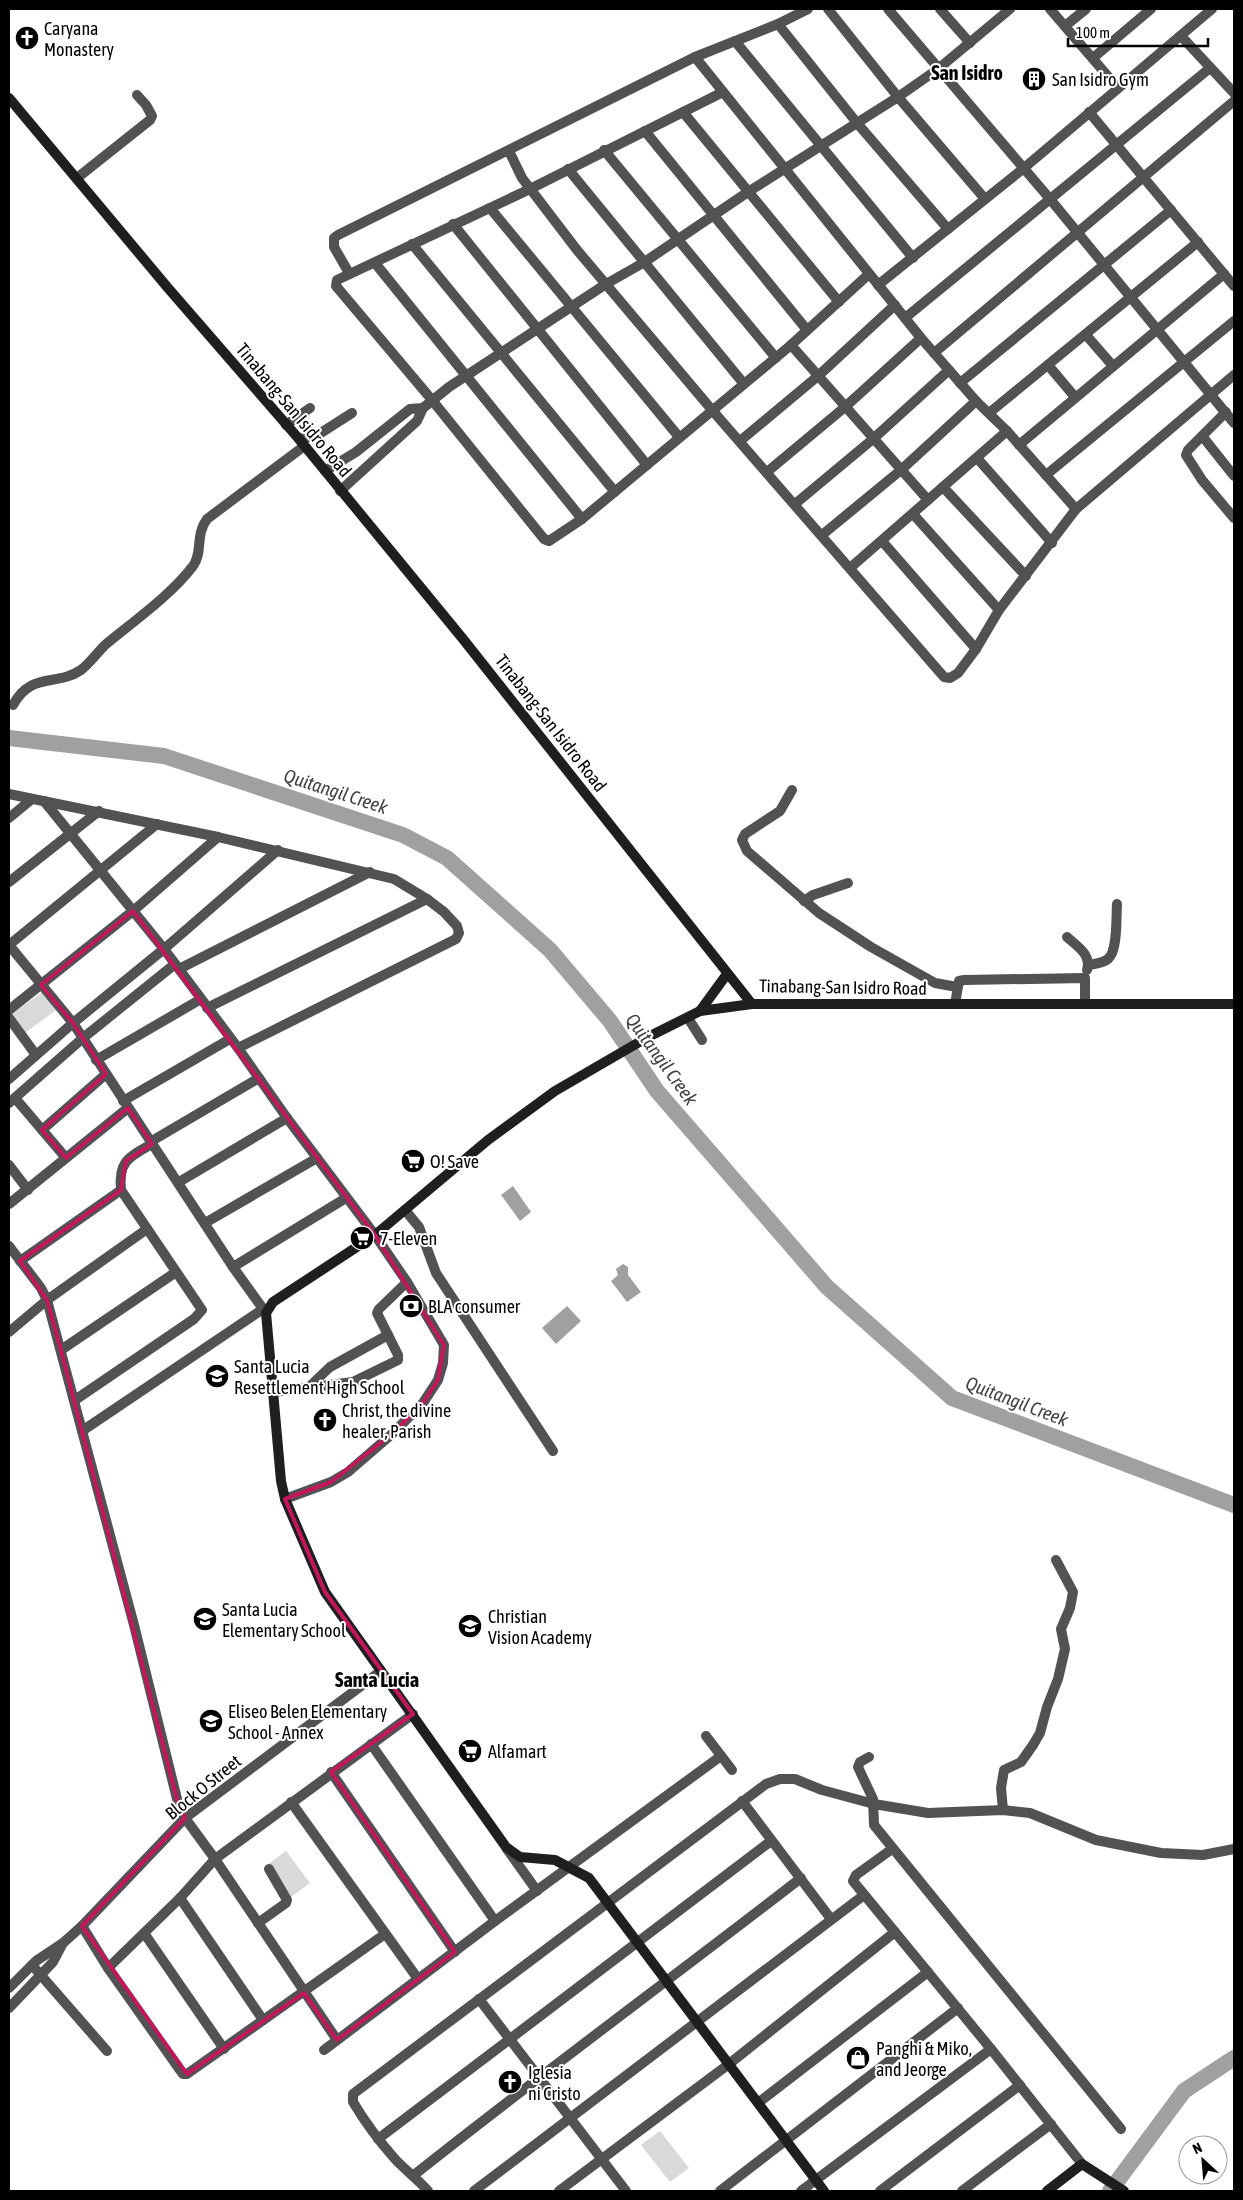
<svg xmlns="http://www.w3.org/2000/svg" width="1243" height="2200" font-family="'Asap Condensed',sans-serif">
  <style>
    .green { fill: #d9d9d9 }
    .water { fill: #a0a0a0 }
    .lines { fill: none; stroke-linecap: round; stroke-linejoin: round }
    .river { stroke: #a0a0a0; stroke-width: 16 }
    .street { stroke: #525252; stroke-width: 10 }
    .secondary { stroke: #1f1f1f; stroke-width: 10 }
    .marked { fill: none; stroke: #c2185b; stroke-width: 4; stroke-linejoin: round }
    .labels { text-anchor: middle; dominant-baseline: central; stroke-width: 4; stroke-linejoin: round; paint-order: stroke }
    .poi-label { font-size: 18px; fill: #000; stroke: #fff; text-anchor: start }
    .street-label { font-size: 18px; fill: #000; stroke: #fff }
    .water-label { font-size: 19px; font-style: italic; fill: #414141; stroke: #fff }
    .quarter-label { font-size: 20px; font-weight: bold; fill: #000; stroke: #fff }
  </style>
  <rect width="100%" height="100%" fill="#fff"/>
  <!-- green -->
  <g class="green">
    <polygon points="42,992 56,1010 25,1033 11,1015"/>
    <polygon points="286,1851 310,1883 291,1897 267,1865"/>
    <polygon points="660,2131 689,2168 670,2182 641,2145"/>
  </g>
  <!-- water -->
  <g class="water">
    <polygon points="513,1186 531,1212 520,1221 501,1195"/>
    <polygon points="623,1264 628,1267 628,1275 641,1292 627,1302 611,1281 618,1275 616,1269"/>
    <polygon points="567,1306 581,1321 556,1344 542,1328"/>
  </g>
  <g class="lines">
    <!-- river -->
    <g class="river">
      <polyline points="9,738 164,756 403,835 447,858 550,950 610,1021 657,1091 827,1287 952,1398 1234,1505"/>
      <polyline points="1110,2191 1184,2091 1234,2058"/>
    </g>
    <!-- street -->
    <g class="street">
      <polyline points="828,9 898,97 985,199"/>
      <polyline points="888,9 1050,199 1234,423"/>
      <polyline points="940,9 970,43"/>
      <polyline points="1050,9 1118,88"/>
      <polyline points="778,24 857,123 948,229"/>
      <polyline points="1065,26 1086,9"/>
      <polyline points="1181,36 1234,93"/>
      <polyline points="735,41 913,258"/>
      <polyline points="695,57 921,338 976,401 1007,431 1076,509"/>
      <polyline points="1093,58 1151,9"/>
      <polyline points="721,93 530,189 337,280 336,286 432,400 544,539 549,541 582,519 791,345 869,274"/>
      <polyline points="683,112 839,302"/>
      <polyline points="1089,112 1234,286"/>
      <polyline points="645,131 807,330"/>
      <polyline points="604,150 776,358"/>
      <polyline points="509,151 522,178 577,250 712,410 944,677 950,678 958,673 976,649 999,610 1076,509 1234,375"/>
      <polyline points="568,169 744,384"/>
      <polyline points="77,178 150,120 152,116 146,105 137,95"/>
      <polyline points="490,208 679,437"/>
      <polyline points="453,224 647,465"/>
      <polyline points="412,244 615,492"/>
      <polyline points="375,263 582,519"/>
      <polyline points="349,273 334,247 334,238 338,235 695,57 778,24 808,9"/>
      <polyline points="878,285 1024,168 1212,9"/>
      <polyline points="905,318 1210,68"/>
      <polyline points="1086,335 1113,366"/>
      <polyline points="791,345 928,500"/>
      <polyline points="934,353 1234,101"/>
      <polyline points="1048,365 1075,397"/>
      <polyline points="960,383 1171,210"/>
      <polyline points="423,408 449,387 606,284 643,263 748,192 898,97 938,69 1010,9"/>
      <polyline points="1226,412 1188,450 1186,455 1202,480 1234,518"/>
      <polyline points="989,413 1198,242"/>
      <polyline points="286,425 310,408"/>
      <polyline points="1203,437 1234,476"/>
      <polyline points="299,439 316,436 352,413"/>
      <polyline points="740,441 818,376 895,305"/>
      <polyline points="1019,445 1224,274"/>
      <polyline points="977,458 1052,543"/>
      <polyline points="325,471 356,452 410,409 423,408 417,421 340,491"/>
      <polyline points="767,472 845,407 921,338"/>
      <polyline points="1046,475 1234,321"/>
      <polyline points="943,487 1026,576"/>
      <polyline points="795,504 873,439 949,370"/>
      <polyline points="913,514 999,610"/>
      <polyline points="822,535 901,470 976,401"/>
      <polyline points="882,541 976,649"/>
      <polyline points="850,568 1007,431"/>
      <path d="M13 705C32 671 56 687 81 670 90 663 97 653 105 645 134 621 171 595 193 566 203 553 195 535 207 519L303 447"/>
      <polyline points="792,790 780,811 745,834 742,840 747,851 819,913 871,947 935,983 957,987"/>
      <polyline points="9,794 218,837 394,879 427,899 444,912 457,926 459,933 456,939 238,1048"/>
      <polyline points="44,801 164,949 238,1048 287,1118 375,1235 407,1282 444,1345 443,1363 438,1380 423,1403 392,1434 348,1472 331,1482 285,1499"/>
      <polyline points="9,818 32,799"/>
      <polyline points="157,824 9,945 73,1023 233,1267 266,1313"/>
      <polyline points="9,882 99,811"/>
      <polyline points="804,901 813,895 848,883"/>
      <path d="M1067 937C1077 946 1092 955 1087 970"/>
      <path d="M1089 965C1094 964 1103 963 1108 959 1118 951 1116 917 1117 904"/>
      <polyline points="179,969 370,872"/>
      <polyline points="955,1004 959,981 964,980 1085,978 1085,1004"/>
      <polyline points="207,1008 427,899"/>
      <polyline points="9,1010 133,911 218,837"/>
      <polyline points="9,1018 36,1055"/>
      <polyline points="688,1018 702,1040"/>
      <polyline points="96,1060 201,999"/>
      <polyline points="9,1079 73,1023 164,949 278,850"/>
      <polyline points="15,1098 66,1158"/>
      <polyline points="123,1101 230,1039"/>
      <polyline points="9,1103 83,1038 175,964"/>
      <polyline points="42,1130 106,1074"/>
      <polyline points="150,1142 259,1078"/>
      <polyline points="9,1165 28,1190"/>
      <polyline points="179,1182 287,1118"/>
      <path d="M121 1190C118 1161 129 1157 152 1144"/>
      <polyline points="9,1204 128,1108"/>
      <polyline points="405,1210 419,1227 436,1273 553,1451"/>
      <polyline points="205,1223 317,1158"/>
      <polyline points="9,1246 41,1288 47,1300 134,1625 178,1803 185,1818 215,1859 337,2040"/>
      <polyline points="20,1261 121,1190 202,1310 194,1319 75,1400"/>
      <polyline points="233,1267 346,1198"/>
      <polyline points="9,1332 47,1300 147,1229"/>
      <polyline points="61,1350 176,1272"/>
      <polyline points="308,1388 330,1367 388,1335"/>
      <polyline points="273,1392 353,1382 398,1360 398,1355 377,1313 379,1309 407,1282"/>
      <polyline points="82,1431 263,1309"/>
      <polyline points="706,1736 732,1770"/>
      <polyline points="371,1744 495,1921"/>
      <polyline points="869,1757 860,1762 858,1767 873,1799 874,1825 1121,2129"/>
      <polyline points="331,1772 455,1952"/>
      <polyline points="742,1801 831,1919"/>
      <polyline points="291,1802 418,1979"/>
      <polyline points="1003,1810 1001,1788 1004,1770 1021,1762 1033,1745 1040,1733 1047,1707 1058,1679 1065,1649 1061,1629 1070,1608 1073,1592 1056,1560"/>
      <polyline points="507,1849 537,1891"/>
      <polyline points="892,1849 856,1875 853,1881 991,2049 1082,2164"/>
      <polyline points="180,1898 263,2020"/>
      <polyline points="258,1923 286,1903 287,1900 269,1869"/>
      <polyline points="82,1926 108,1968 180,2070 183,2074 187,2074 385,1934"/>
      <polyline points="144,1933 224,2049"/>
      <polyline points="32,1965 107,2051"/>
      <polyline points="108,1968 180,1898 215,1859 413,1714"/>
      <polyline points="9,1988 36,1961 63,1943 82,1926 185,1818 381,1671"/>
      <polyline points="479,1999 626,2191"/>
      <polyline points="9,2008 53,1962 63,1943"/>
      <polyline points="324,2050 495,1921 721,1756"/>
      <polyline points="758,2103 928,1972"/>
      <polyline points="378,2139 771,1841"/>
      <path d="M414 2175C541 2074 672 1978 801 1878"/>
      <path d="M428 2191C418 2179 405 2170 395 2159 379 2141 365 2122 353 2102V2094L766 1784 780 1779H795L822 1790 874 1804 928 1813 1003 1810 1030 1813 1096 1840 1161 1853 1203 1855 1234 1849"/>
      <polyline points="474,2191 864,1895"/>
      <polyline points="559,2191 729,2064 895,1932"/>
      <polyline points="720,2191 958,2008"/>
      <polyline points="801,2191 991,2049"/>
      <polyline points="880,2191 1020,2085"/>
      <polyline points="962,2191 1051,2124"/>
    </g>
    <!-- secondary -->
    <g class="secondary">
      <polyline points="9,98 168,288 299,439 463,639 752,1004 1234,1004"/>
      <polyline points="752,1004 700,1011 648,1037 555,1091 488,1140 375,1235 273,1302 266,1313 281,1481 285,1499 325,1592 506,1847 520,1857 555,1860 589,1878 824,2191"/>
      <polyline points="700,1011 727,974"/>
      <polyline points="1047,2191 1082,2164 1124,2191"/>
    </g>
  </g>
  <!-- marked area -->
  <path class="marked" d="M133 911 375 1235 444 1345 438 1380 423 1403 392 1434 331 1482 285 1499 325 1592 413 1714 331 1772 455 1952 337 2040 304 1993 187 2074 82 1926 185 1818 178 1803 61 1350 47 1300 20 1261 121 1190 126 1161 152 1144 128 1108 66 1158 42 1130 106 1074 73 1023 41 985Z"/>
  <!-- icons -->
  <defs>
    <g id="church-disc" transform="scale(1.25)"><circle r="9.5" fill="#000" stroke="#fff"/><path d="M-1.2-6h2.4v3.5h3.3v2.4h-3.3V6h-2.4V-.1h-3.3v-2.4h3.3Z" fill="#fff"/></g>
    <g id="building-disc" transform="scale(1.25)"><circle r="9.5" fill="#000" stroke="#fff"/><path d="M-4-6H4V6H1V3H-1V6H-4ZM-2.5-4.3h1.7v1.8h-1.7ZM.8-4.3h1.7v1.8H.8ZM-2.5-1h1.7V.8h-1.7ZM.8-1h1.7V.8H.8Z" fill="#fff"/></g>
    <g id="supermarket-disc" transform="scale(1.25)"><circle r="9.5" fill="#000" stroke="#fff"/><path d="M-6-5.5h2.5l.6 2H6L4.5 2H-2.5L-4.4-4H-6ZM-1.5 3.2a1.3 1.3 0 1 0 .1 0ZM3 3.2a1.3 1.3 0 1 0 .1 0Z" fill="#fff"/></g>
    <g id="bank-disc" transform="scale(1.25)"><circle r="9.5" fill="#000" stroke="#fff"/><path d="M-6-4H6V4H-6ZM0-2.3a2.3 2.3 0 1 0 0 4.6a2.3 2.3 0 1 0 0-4.6Z" fill="#fff"/></g>
    <g id="school-disc" transform="scale(1.25)"><circle r="9.5" fill="#000" stroke="#fff"/><path d="M0-5L7-2L0 1L-7-2ZM-4 1L0 2.5L4 1V4Q0 6-4 4Z" fill="#fff"/></g>
    <g id="shop-disc" transform="scale(1.25)"><circle r="9.5" fill="#000" stroke="#fff"/><path d="M-5-2.5h2.3a2.7 3.5 0 0 1 5.4 0H5L5.5 6h-11ZM-1.5-2.5h3a1.5 2.3 0 0 0-3 0Z" fill="#fff"/></g>
  </defs>
  <g fill-rule="evenodd">
    <use href="#church-disc" x="27" y="38"/>
    <use href="#building-disc" x="1034" y="79"/>
    <use href="#supermarket-disc" x="413" y="1161"/>
    <use href="#supermarket-disc" x="362" y="1238"/>
    <use href="#bank-disc" x="411" y="1306"/>
    <use href="#school-disc" x="217" y="1376"/>
    <use href="#church-disc" x="325" y="1420"/>
    <use href="#school-disc" x="205" y="1619"/>
    <use href="#school-disc" x="470" y="1626"/>
    <use href="#school-disc" x="211" y="1721"/>
    <use href="#supermarket-disc" x="470" y="1751"/>
    <use href="#shop-disc" x="858" y="2058"/>
    <use href="#church-disc" x="510" y="2082"/>
  </g>
  <g class="labels">
    <!-- poi labels -->
    <g class="poi-label">
      <text x="44" y="28">Caryana<tspan x="44" dy="21">Monastery</tspan></text>
      <text x="1052" y="79">San Isidro Gym</text>
      <text x="430" y="1161">O! Save</text>
      <text x="380" y="1238">7-Eleven</text>
      <text x="428" y="1306">BLA consumer</text>
      <text x="234" y="1366">Santa Lucia<tspan x="234" dy="21">Resettlement High School</tspan></text>
      <text x="342" y="1410">Christ, the divine<tspan x="342" dy="21">healer, Parish</tspan></text>
      <text x="222" y="1609">Santa Lucia<tspan x="222" dy="21">Elementary School</tspan></text>
      <text x="488" y="1616">Christian<tspan x="488" dy="21">Vision Academy</tspan></text>
      <text x="228" y="1711">Eliseo Belen Elementary<tspan x="228" dy="21">School - Annex</tspan></text>
      <text x="488" y="1751">Alfamart</text>
      <text x="876" y="2048">Panghi &amp; Miko,<tspan x="876" dy="21">and Jeorge</tspan></text>
      <text x="528" y="2072">Iglesia<tspan x="528" dy="21">ni Cristo</tspan></text>
    </g>
    <!-- street labels -->
    <g class="street-label">
      <text transform="translate(294 410) rotate(50)">Tinabang-San Isidro Road</text>
      <text transform="translate(551 723) rotate(52)">Tinabang-San Isidro Road</text>
      <text transform="translate(843 987) rotate(1)">Tinabang-San Isidro Road</text>
      <text transform="translate(203 1787) rotate(-39)">Block O Street</text>
    </g>
    <!-- water labels -->
    <g class="water-label">
      <text transform="translate(336 791) rotate(18)">Quitangil Creek</text>
      <text transform="translate(662 1059) rotate(54)">Quitangil Creek</text>
      <text transform="translate(1017 1401) rotate(21)">Quitangil Creek</text>
    </g>
    <!-- quarter labels -->
    <g class="quarter-label">
      <text x="967" y="72">San Isidro</text>
      <text x="377" y="1679">Santa Lucia</text>
    </g>
  </g>
  <!-- border -->
  <rect width="1243" height="2200" fill="none" stroke="#000000" stroke-width="20"/>
  <!-- north arrow -->
  <g transform="translate(1203 2160) rotate(334)"><circle r="24" fill="#ffffff" stroke="#999999"/>
  <path d="M0-4L9 19L0 12L-9 19Z" fill="#000000"/>
  <text y="-8" font-size="14" font-weight="bold" text-anchor="middle" fill="#000000">N</text>
  </g>
  <!-- scale -->
  <path d="M1068 38v8h140v-8" fill="none" stroke="#000000" stroke-width="2.5"/>
  <text x="1076" y="38" font-size="15" fill="#000000" stroke="#ffffff" stroke-width="4" paint-order="stroke">100 m</text>
</svg>
